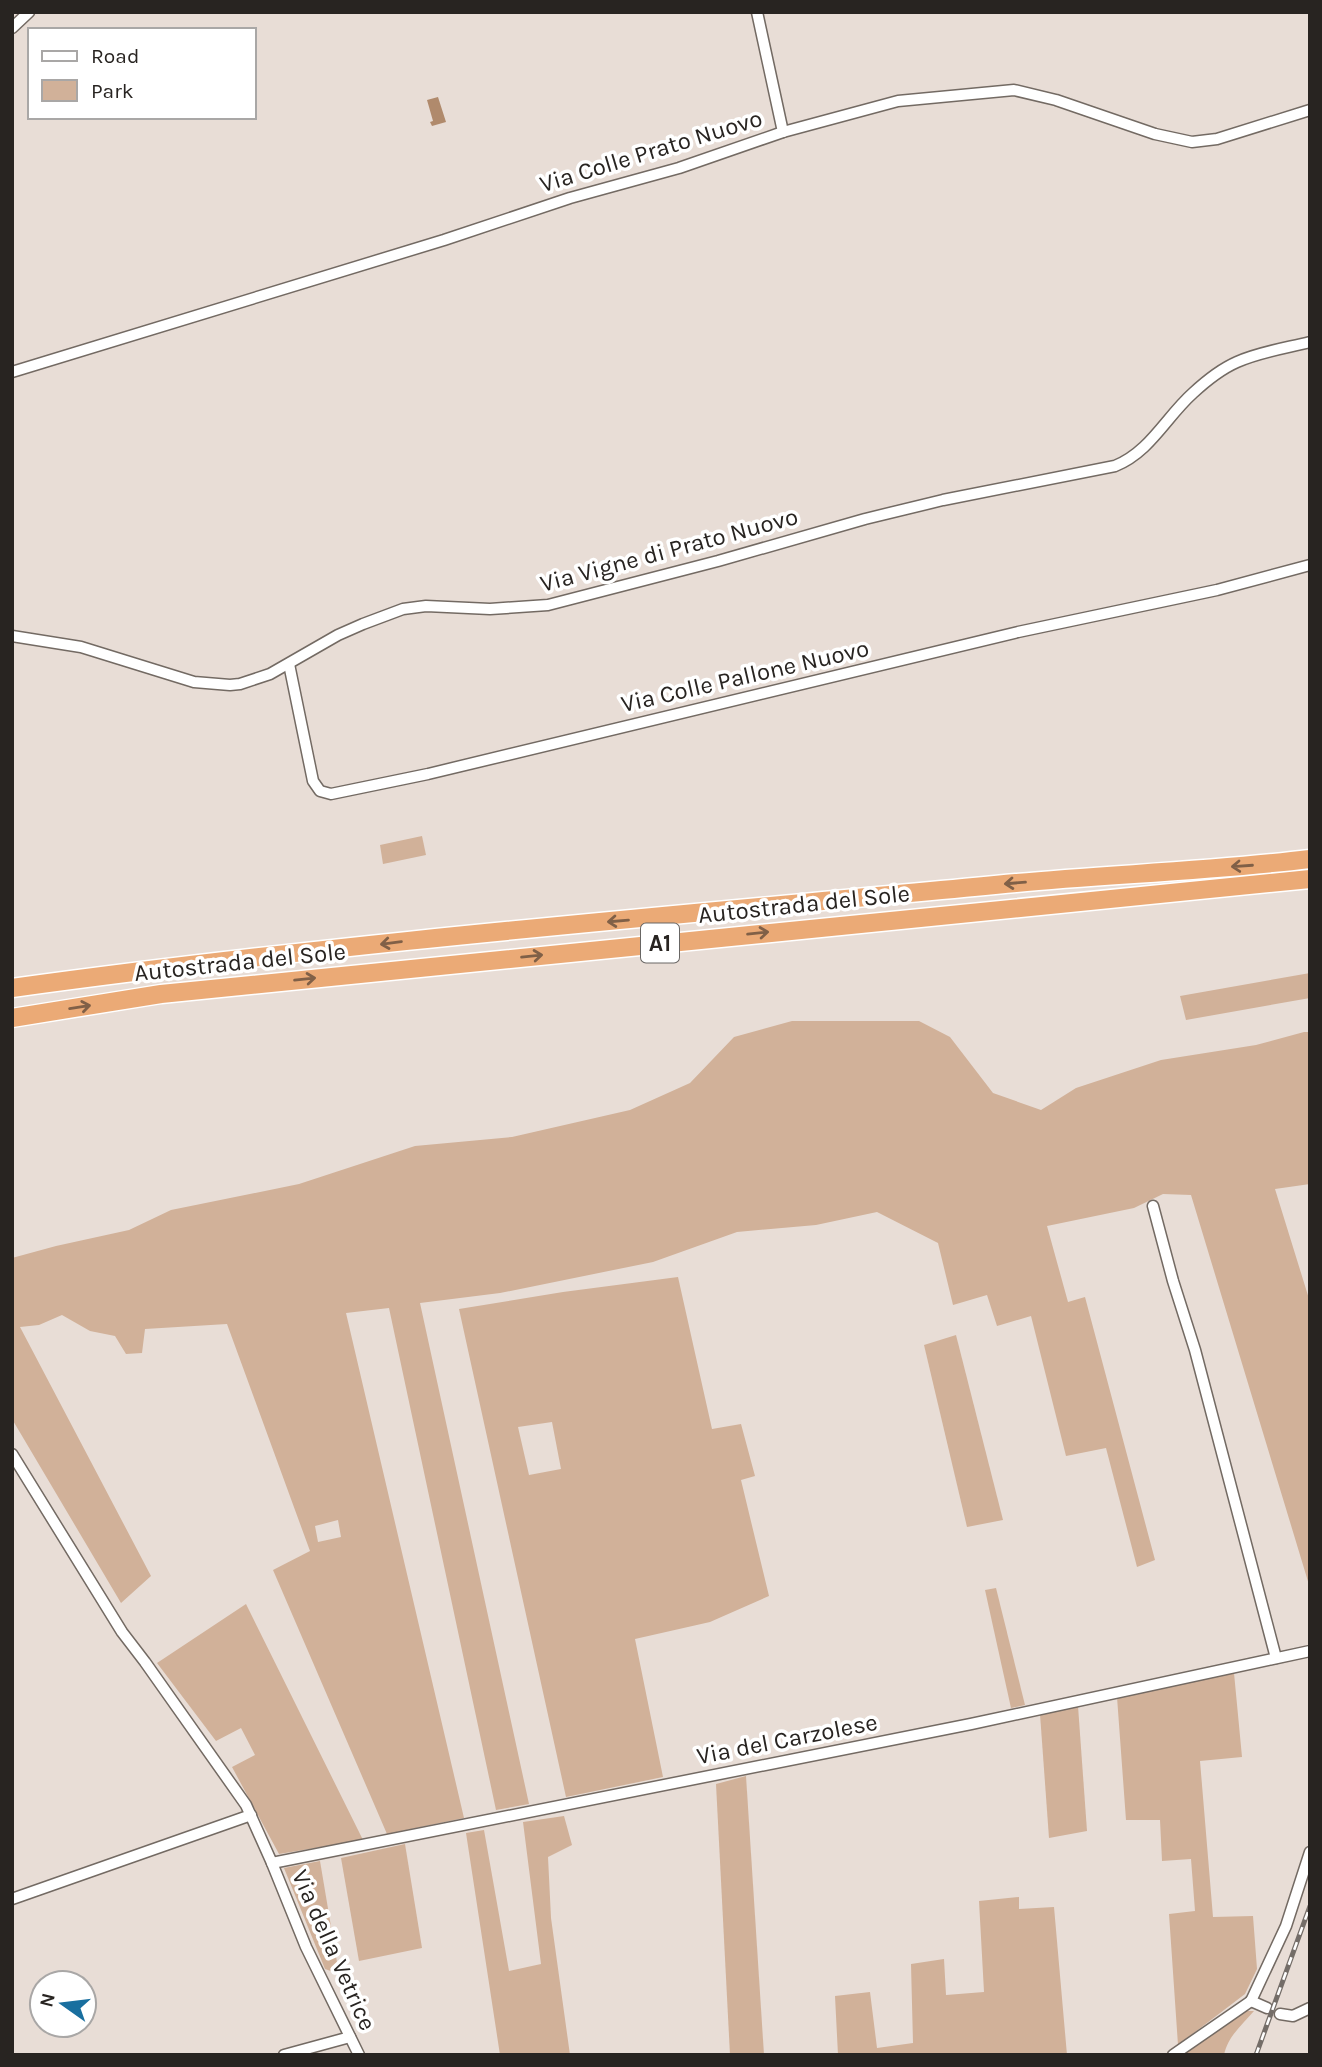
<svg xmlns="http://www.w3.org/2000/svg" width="1322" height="2067" font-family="Karla,sans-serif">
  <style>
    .green { fill: #d1b199; fill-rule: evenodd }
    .water { fill: #b08a6c }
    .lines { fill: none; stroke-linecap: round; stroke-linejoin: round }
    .minor-casing { stroke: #736a63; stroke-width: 13 }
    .motorway-casing { stroke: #fff; stroke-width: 21 }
    .minor { stroke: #fff; stroke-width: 10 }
    .motorway { stroke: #ebaa76; stroke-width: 18 }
    .rail-casing { stroke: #746d68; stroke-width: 5 }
    .rail { stroke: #fff; stroke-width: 2.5; stroke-dasharray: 8; stroke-linecap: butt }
    .oneway { stroke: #806047 }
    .labels { text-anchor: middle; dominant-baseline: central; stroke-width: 7; stroke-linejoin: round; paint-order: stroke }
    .shield { fill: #fff; stroke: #686664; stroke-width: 2 }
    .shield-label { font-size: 23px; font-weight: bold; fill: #282421 }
    .street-label { font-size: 24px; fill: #282421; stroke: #fff }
  </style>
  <rect width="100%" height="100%" fill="#e8ddd6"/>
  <!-- green -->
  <g class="green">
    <polygon points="422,836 426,855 383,864 380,845"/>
    <polygon points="1310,973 1310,998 1186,1020 1180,996"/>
    <path d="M792 1021H919L950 1037 993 1093 1041 1110 1076 1088 1161 1060 1256 1045 1304 1032H1310V1184L1275 1189 1310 1302V1588L1191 1195 1163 1194 1134 1208 1047 1226 1068 1302 1085 1297 1155 1560 1137 1567 1106 1448 1066 1456 1031 1316 997 1326 987 1295 953 1305 938 1243 877 1212 816 1225 737 1232 653 1262 500 1293 420 1303 529 1804 496 1810 389 1308 346 1313 464 1818 387 1834 273 1570 310 1551 227 1324 145 1329 142 1353 126 1354 115 1336 90 1331 62 1315 39 1325 20 1327 151 1576 121 1603 12 1419V1258L56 1246 129 1230 171 1210 299 1184 415 1146 512 1137 630 1110 690 1083 734 1037ZM338 1520 341 1537 318 1542 315 1526Z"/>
    <path d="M678 1277 712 1429 741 1424 755 1476 741 1480 769 1596 710 1622 635 1639 663 1777 566 1797 459 1309 563 1292ZM552 1422 561 1469 529 1475 518 1427Z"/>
    <polygon points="956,1335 1003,1520 967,1527 924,1345"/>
    <polygon points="996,1588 1025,1705 1011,1708 985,1590"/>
    <polygon points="246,1604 363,1840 279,1854 232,1767 255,1755 241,1728 216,1741 157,1663"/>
    <polygon points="1234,1673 1242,1757 1200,1761 1213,1917 1253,1916 1257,1969 1245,1994 1178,2045 1169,1914 1195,1911 1191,1859 1162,1861 1160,1820 1126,1820 1117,1697"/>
    <polygon points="1078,1706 1087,1831 1049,1838 1040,1714"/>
    <polygon points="746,1776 764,2055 730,2055 716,1784"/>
    <polygon points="564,1816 572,1845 548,1857 551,1918 570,2055 500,2055 466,1833 484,1830 509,1971 541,1964 523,1822"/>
    <polygon points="405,1844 422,1948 359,1961 341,1858"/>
    <polygon points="320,1861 339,1974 325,1969 284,1868"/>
    <polygon points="1019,1897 1019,1909 1054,1907 1067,2055 838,2055 835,1996 870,1992 877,2048 913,2043 911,1964 944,1959 946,1995 984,1992 979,1901"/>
    <path d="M1246 2011H1254C1242 2025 1228 2036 1224 2055H1180Z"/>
  </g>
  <!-- water -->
  <polygon class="water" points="438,97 446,122 432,126 430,122 433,121 427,100"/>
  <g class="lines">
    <!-- minor casing -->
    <g class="minor-casing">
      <g id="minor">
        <polyline points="757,12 783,132"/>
        <polyline points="12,28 29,12"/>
        <polyline points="12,372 444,240 570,198 679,168 783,132 898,101 1014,90 1056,100 1155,134 1192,142 1217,139 1310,110"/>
        <path d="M12 636 81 647 194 682 230 685 240 684 270 674 338 635 363 624 403 609 426 606 490 609 548 605 718 561 865 519 943 500 1115 466C1150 452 1166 417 1193 393 1206 381 1221 369 1237 362 1259 352 1286 348 1310 342"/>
        <polyline points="289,664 313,781 320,791 331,794 428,774 1018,632 1217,590 1310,565"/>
        <polyline points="1153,1206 1173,1281 1195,1350 1276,1658"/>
        <polyline points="12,1454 122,1632 145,1662 246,1805 272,1863 306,1947 359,2055"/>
        <polyline points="272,1863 971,1724 1310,1651"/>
        <polyline points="12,1899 251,1815"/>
        <polyline points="1251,2001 1286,1926 1310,1852"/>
        <polyline points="1251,2001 1267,2008"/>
        <polyline points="1280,2014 1293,2016 1310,2008"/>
        <polyline points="284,2055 350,2037"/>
        <polyline points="1173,2055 1251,2001"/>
      </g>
    </g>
    <!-- motorway casing -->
    <g class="motorway-casing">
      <g id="motorway">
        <path d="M12 988C345 942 681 915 1016 883 1114 874 1212 871 1310 859"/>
        <polyline points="12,1018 161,994 1310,879"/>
      </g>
    </g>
    <!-- minor -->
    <use href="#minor" class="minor"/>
    <!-- motorway -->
    <use href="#motorway" class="motorway"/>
    <!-- rail casing -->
    <g class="rail-casing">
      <polyline id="rail" points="1256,2055 1310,1906"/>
    </g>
    <!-- rail -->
    <use href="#rail" class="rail"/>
  </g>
  <!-- one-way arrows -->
  <defs><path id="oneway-shaft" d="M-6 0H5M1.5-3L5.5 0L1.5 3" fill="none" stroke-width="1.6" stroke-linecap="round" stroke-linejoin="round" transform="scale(1.75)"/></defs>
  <g class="oneway">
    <use href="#oneway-shaft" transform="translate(1242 866) rotate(176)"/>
    <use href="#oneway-shaft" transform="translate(1015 883) rotate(175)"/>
    <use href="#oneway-shaft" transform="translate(618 921) rotate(175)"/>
    <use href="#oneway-shaft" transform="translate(758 933) rotate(-6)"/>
    <use href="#oneway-shaft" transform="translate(391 943) rotate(173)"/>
    <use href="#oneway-shaft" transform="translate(532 956) rotate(-6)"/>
    <use href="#oneway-shaft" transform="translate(305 979) rotate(-6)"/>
    <use href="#oneway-shaft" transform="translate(80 1007) rotate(-9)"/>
  </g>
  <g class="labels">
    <!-- shield labels -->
    <rect class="shield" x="641" y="923.5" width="38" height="39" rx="5"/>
    <g class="shield-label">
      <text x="660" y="943">A1</text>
    </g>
    <!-- street labels -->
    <g class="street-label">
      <text transform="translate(651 151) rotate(-17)">Via Colle Prato Nuovo</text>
      <text transform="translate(669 550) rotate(-15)">Via Vigne di Prato Nuovo</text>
      <text transform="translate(745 676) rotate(-13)">Via Colle Pallone Nuovo</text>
      <text transform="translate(804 904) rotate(-6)">Autostrada del Sole</text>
      <text transform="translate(240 962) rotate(-6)">Autostrada del Sole</text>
      <text transform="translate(787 1739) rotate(-11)">Via del Carzolese</text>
      <text transform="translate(334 1950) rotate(66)">Via della Vetrice</text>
    </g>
  </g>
  <!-- border -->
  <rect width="1322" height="2067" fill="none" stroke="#282421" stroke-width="28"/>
  <!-- legend -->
  <rect x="28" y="28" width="228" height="91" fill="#ffffff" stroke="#a9a7a6" stroke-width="2"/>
  <rect x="42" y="51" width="35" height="10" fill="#ffffff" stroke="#a9a7a6" stroke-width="2"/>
  <text x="91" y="63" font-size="21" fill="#282421">Road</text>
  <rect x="42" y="80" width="35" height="21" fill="#d1b199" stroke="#a9a7a6" stroke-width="2"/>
  <text x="91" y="98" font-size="21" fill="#282421">Park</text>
  <!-- north arrow -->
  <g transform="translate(63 2004) rotate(284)"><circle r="33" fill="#ffffff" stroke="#a9a7a6" stroke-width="2"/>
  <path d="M0-5L12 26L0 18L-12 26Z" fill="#196f9f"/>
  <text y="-10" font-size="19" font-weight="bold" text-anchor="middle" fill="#282421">N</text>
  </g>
</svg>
